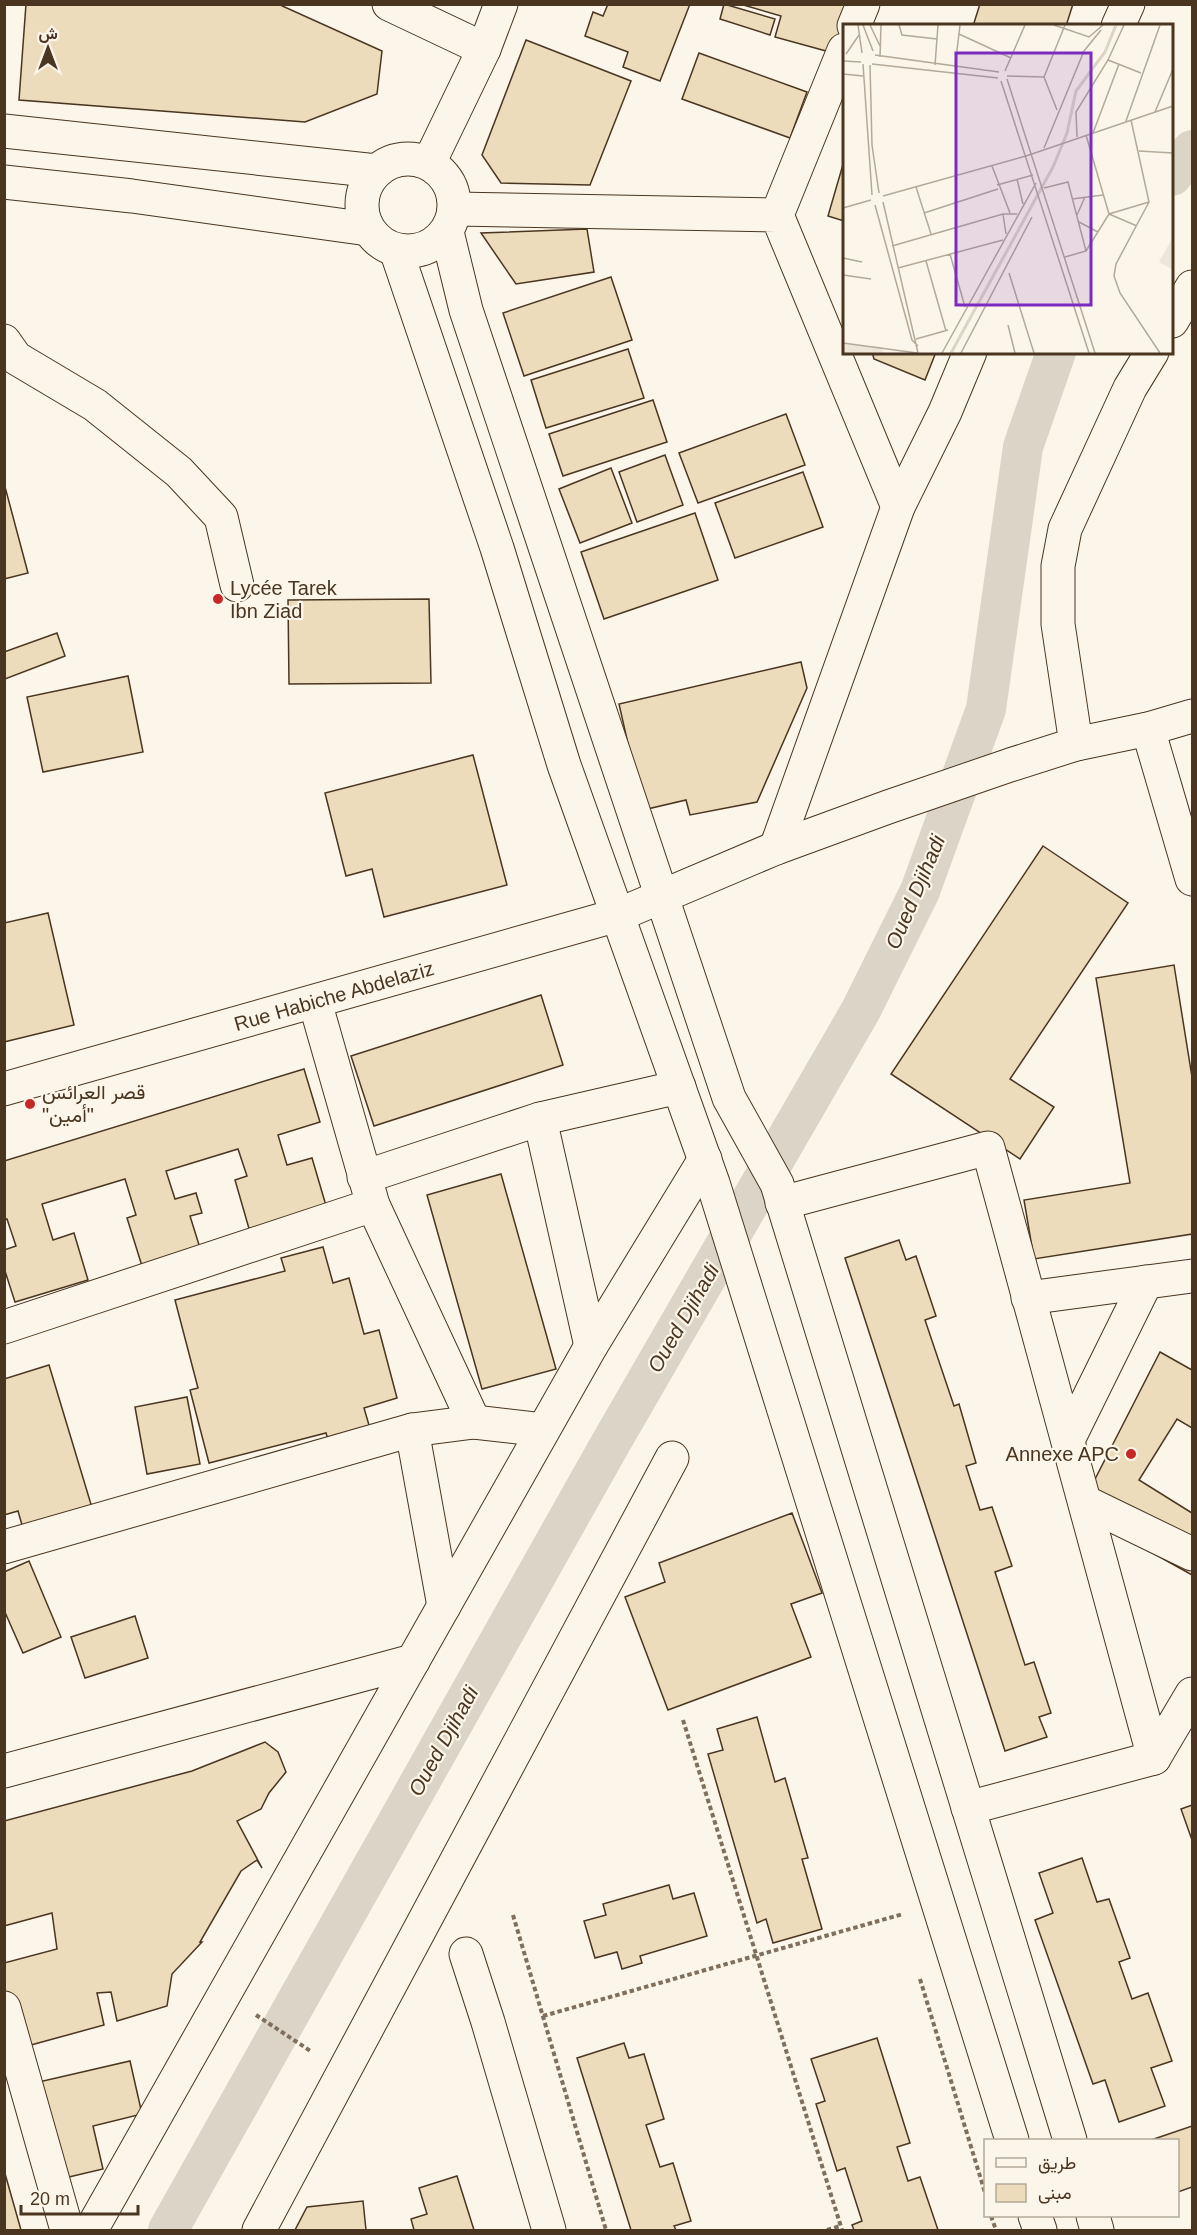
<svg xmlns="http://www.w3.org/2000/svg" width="1197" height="2235" font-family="Arial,Vazirmatn,sans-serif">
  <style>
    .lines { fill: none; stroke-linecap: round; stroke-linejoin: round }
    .canal { stroke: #dcd4c6; stroke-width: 40 }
    .building { fill: #ecdcbc; stroke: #4a3520; stroke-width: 1.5 }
    .minor-casing { stroke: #4a3520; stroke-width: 35 }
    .major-casing { stroke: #4a3520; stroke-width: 35 }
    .path { stroke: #7f6f5c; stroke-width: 4; stroke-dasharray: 4.5 3; stroke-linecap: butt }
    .minor { stroke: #fbf6e9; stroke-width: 33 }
    .major { stroke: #fbf6e9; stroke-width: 33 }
    .poi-dot { fill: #c62828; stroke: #fbf6e9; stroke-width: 2 }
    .labels { text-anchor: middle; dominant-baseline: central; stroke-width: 4.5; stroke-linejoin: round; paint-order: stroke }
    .poi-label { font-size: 20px; fill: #4a3520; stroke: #fbf6e9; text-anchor: start }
    .street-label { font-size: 20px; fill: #4a3520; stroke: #fbf6e9 }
    .water-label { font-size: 21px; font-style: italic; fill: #4a3520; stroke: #fbf6e9 }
    .inset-river { fill: none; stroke: #dcd4c6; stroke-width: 3 }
    .inset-road { fill: none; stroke: #b4a999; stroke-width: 1.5 }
    .view { fill: #7b2cbf; fill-opacity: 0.15; stroke: #7b2cbf; stroke-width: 3 }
    .inset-edge { fill: none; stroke: #4a3520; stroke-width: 3 }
  </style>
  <rect width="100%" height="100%" fill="#fbf6e9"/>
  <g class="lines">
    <!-- canal -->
    <g class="canal">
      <polyline points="1172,176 1192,150"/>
      <polyline points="168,2230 609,1446 861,1010 920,891 986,709 1023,447 1056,352"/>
    </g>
  </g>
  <!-- building -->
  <g class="building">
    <polygon points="26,4 278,4 382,51 377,94 305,122 19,100"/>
    <polygon points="608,4 690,4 660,81 623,67 628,52 585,36 593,12 603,16"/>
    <polygon points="724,4 775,19 770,35 720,19"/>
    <polygon points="740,4 851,4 837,54 775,37 781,16"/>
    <polygon points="980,4 1073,4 1066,26 973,26"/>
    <polygon points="526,40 631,81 590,185 501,183 482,155"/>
    <polygon points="699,53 807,92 790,138 682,99"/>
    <polygon points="844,161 844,221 828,216"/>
    <polygon points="587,229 594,272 516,284 481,233"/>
    <polygon points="611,277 632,340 524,376 503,313"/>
    <polygon points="628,349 644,398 546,428 531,380"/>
    <polygon points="872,352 936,352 925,380 874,359"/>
    <polygon points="653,400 667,442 563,476 549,434"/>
    <polygon points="786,414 805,465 698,503 679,453"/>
    <polygon points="665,455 683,505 637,522 619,472"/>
    <polygon points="611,468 632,523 580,543 559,489"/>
    <polygon points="803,472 823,527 735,558 715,503"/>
    <polygon points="4,483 28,573 4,579"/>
    <polygon points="695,513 718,580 604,619 581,552"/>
    <polygon points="429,599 431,683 289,684 288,600"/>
    <polygon points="57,633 65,656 5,679 4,652"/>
    <polygon points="801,662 807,688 757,802 690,815 686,800 643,810 619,704"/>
    <polygon points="128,676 143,752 43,772 27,697"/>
    <polygon points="473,755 507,885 384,917 372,869 346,876 325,793"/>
    <polygon points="1043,846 1128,903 1010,1079 1054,1107 1020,1159 891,1074"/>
    <polygon points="48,913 74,1025 4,1042 4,923"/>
    <polygon points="1174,965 1192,1077 1192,1234 1034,1259 1024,1200 1130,1183 1096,978"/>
    <polygon points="541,995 563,1065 374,1126 351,1056"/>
    <polygon points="304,1069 320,1122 278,1135 287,1165 312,1158 327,1209 250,1232 235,1180 247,1176 238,1149 166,1171 175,1199 196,1193 202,1213 190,1216 200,1248 142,1266 127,1218 136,1215 125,1179 42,1204 53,1240 74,1233 88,1280 15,1302 4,1268 4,1250 16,1246 7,1219 4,1220 4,1161"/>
    <polygon points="501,1174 556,1369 482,1389 427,1195"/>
    <polygon points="899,1240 906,1260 916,1256 936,1316 925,1320 954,1406 959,1404 976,1463 966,1466 980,1510 992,1507 1012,1566 995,1572 1025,1665 1034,1662 1051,1713 1039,1717 1047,1737 1005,1751 845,1258"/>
    <polygon points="323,1247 333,1283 349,1278 364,1334 379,1330 397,1398 364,1408 371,1432 329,1443 326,1433 209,1463 190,1390 198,1388 175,1300 285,1271 281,1258"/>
    <polygon points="1160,1352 1192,1370 1192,1428 1177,1419 1139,1480 1192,1513 1192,1575 1104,1526 1092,1485"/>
    <polygon points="49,1365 93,1511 24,1532 18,1511 4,1515 4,1379"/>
    <polygon points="187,1397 200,1464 147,1474 135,1407"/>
    <polygon points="792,1513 822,1593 791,1604 811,1657 668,1710 625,1597 665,1582 659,1563"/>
    <polygon points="29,1561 61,1637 23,1653 4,1610 4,1572"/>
    <polygon points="135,1616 148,1658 85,1678 71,1637"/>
    <polygon points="757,1717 775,1782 785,1778 808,1858 802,1859 822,1929 773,1943 766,1919 757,1923 708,1754 723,1750 717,1729"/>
    <polygon points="265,1742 278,1752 286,1772 269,1793 261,1809 237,1821 262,1868 257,1860 241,1871 200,1942 202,1942 172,1974 167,2006 117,2021 111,1992 97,1993 104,2025 9,2051 4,2036 4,1963 57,1949 52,1913 4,1926 4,1821 192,1771"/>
    <polygon points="1192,1805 1192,1840 1181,1809"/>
    <polygon points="1082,1858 1097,1902 1109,1899 1130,1958 1119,1962 1132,1999 1148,1993 1172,2061 1151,2068 1165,2106 1119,2122 1105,2080 1093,2084 1035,1920 1053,1913 1039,1873"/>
    <polygon points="669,1885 673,1899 694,1893 707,1936 640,1956 642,1963 622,1969 617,1952 595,1958 584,1921 606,1915 603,1904"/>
    <polygon points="877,2038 910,2143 897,2147 908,2181 920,2177 938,2230 854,2230 852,2225 862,2221 845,2168 837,2171 816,2104 825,2101 811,2059"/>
    <polygon points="624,2043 629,2058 644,2054 664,2119 646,2125 660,2167 673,2163 691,2221 674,2226 676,2230 631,2230 577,2058"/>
    <polygon points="130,2061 142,2114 93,2126 103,2169 39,2184 17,2087"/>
    <polygon points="1192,2126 1192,2187 1178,2192 1178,2140 1151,2140"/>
    <polygon points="4,2170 21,2230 4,2230"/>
    <polygon points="457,2176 474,2230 414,2230 411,2219 427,2214 419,2188"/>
    <polygon points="363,2201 366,2230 295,2230 307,2207"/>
  </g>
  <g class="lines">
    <!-- minor casing -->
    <g class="minor-casing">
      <g id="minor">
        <polyline points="389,4 484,49"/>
        <polyline points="854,26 863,4"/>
        <polyline points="1118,26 1128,4"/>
        <polyline points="429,163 484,49 501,4"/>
        <polyline points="455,209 777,215 898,507"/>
        <polyline points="777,215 844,50"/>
        <polyline points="1172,321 1192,287"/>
        <polyline points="4,341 16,358 95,405 179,472 221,517 237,585"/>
        <polyline points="1148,729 1192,879"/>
        <polyline points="1076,744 1058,624 1058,566 1065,529 1130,388 1152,352"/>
        <polyline points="776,848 898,507 945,412 970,352"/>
        <polyline points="315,1002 373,1205 474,1422"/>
        <polyline points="4,1089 618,915 776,848 888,807 1010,765 1076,744 1148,729 1192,716"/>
        <polyline points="540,1119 591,1346"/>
        <polyline points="364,1177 540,1119 679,1087"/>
        <polyline points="782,1203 988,1148 1154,1758 968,1808"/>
        <polyline points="1028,1298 1192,1276"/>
        <polyline points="4,1327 373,1205"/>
        <polyline points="412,1430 444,1606"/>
        <polyline points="1068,1440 1146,1282"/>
        <polyline points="1085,1502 1192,1554"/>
        <polyline points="4,1547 412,1430 474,1422 543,1430"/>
        <polyline points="1154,1758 1192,1694"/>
        <polyline points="4,1771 413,1661"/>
        <polyline points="466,1954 488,2022 549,2230"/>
        <polyline points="4,2008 67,2230"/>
        <polyline points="91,2230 591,1346 705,1159"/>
        <polyline points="259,2230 672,1458"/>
      </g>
    </g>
    <!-- major casing -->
    <g class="major-casing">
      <g id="major">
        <polyline points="4,131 377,171"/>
        <circle cx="408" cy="205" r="46"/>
        <polyline points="4,182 132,196 368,229"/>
        <polyline points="447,232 466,310 729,1098 777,1184 1070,2140"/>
        <polyline points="396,250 497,548 564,765 713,1183 1012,2140"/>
        <polyline points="1035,2216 1040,2230"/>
        <polyline points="1093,2216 1097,2230"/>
      </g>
    </g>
    <!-- path -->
    <g class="path">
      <polyline points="683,1720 842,2230"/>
      <polyline points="513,1915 606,2230"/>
      <polyline points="920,1979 986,2196"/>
      <polyline points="256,2015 312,2052"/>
      <polyline points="543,2016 903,1914"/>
      <polyline points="991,2216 996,2230"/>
      <polyline points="827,2230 840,2226"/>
    </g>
    <!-- minor -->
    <use href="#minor" class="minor"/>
    <!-- major -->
    <use href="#major" class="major"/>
  </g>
  <!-- markers -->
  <g class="poi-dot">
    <circle cx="218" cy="599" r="6"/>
    <circle cx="30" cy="1104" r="6"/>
    <circle cx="1131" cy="1454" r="6"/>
  </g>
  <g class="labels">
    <!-- poi labels -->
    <g class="poi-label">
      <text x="230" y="588">Lycée Tarek<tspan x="230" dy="23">Ibn Ziad</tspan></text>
      <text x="42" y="1092">قصر العرائس<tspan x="42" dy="23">"أمين"</tspan></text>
      <text x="1119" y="1454" text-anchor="end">Annexe APC</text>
    </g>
    <!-- street labels -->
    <g class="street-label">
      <text transform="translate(334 996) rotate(-16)">Rue Habiche Abdelaziz</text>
    </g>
    <!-- water labels -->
    <g class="water-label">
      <text transform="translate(915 892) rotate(-67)">Oued Djihadi</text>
      <text transform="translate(683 1318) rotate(-60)">Oued Djihadi</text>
      <text transform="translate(443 1741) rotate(-61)">Oued Djihadi</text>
    </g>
  </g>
  <!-- overview -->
  <g transform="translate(843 24)">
    <rect width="330" height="330" fill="#fbf6e9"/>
    <path d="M330 213V246L316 238ZM0 320 39 323 40 329H0Z" fill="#ede6d9"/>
    <path class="inset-river" d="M108 329 210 143 224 109 233 67 262 28 273 1"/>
    <path class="inset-road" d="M15 1 19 29M20 1 30 27M27 1 37 22M56 1 59 11 94 15M211 1 246 13 260 1M116 10 168 34M3 30 16 11M32 31 156 48M37 33 38 1M265 36 298 49M0 37 18 38M20 40 29 171M29 40 155 54M27 41 29 121 36 169M92 41 95 1M112 43 117 1M162 47 182 1M0 50 20 52M164 52 201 53 214 86M201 53 222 1M164 55 252 329M158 57 246 329M312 88 330 45M288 96 306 178 273 240 271 252 277 269 317 329M283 97 317 1M250 109 276 40M243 111 266 190M234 113 233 88 265 36 281 1M201 124 241 27 258 6M296 127 330 129M149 142 167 189M174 155 180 180M154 161 190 151M73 163 88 210M201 164 225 158 243 227 222 233M40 172 183 132 330 82M229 175 260 171M40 178 75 329M32 181 69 316 75 322M0 184 28 176M81 189 155 165M160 190 163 210M266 190 294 202M234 191 242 173M236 198 255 208M49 222 160 190H174M243 227 266 190 306 178M107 230 122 283M0 234 19 238M83 237 103 307M55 244 160 216M166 249 191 329M0 251 28 255M165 301 172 329M73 315 105 306M0 319 74 329M99 329 193 159M118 329 189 193"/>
    <path class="view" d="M113 29H248V281H113Z"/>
    <rect width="330" height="330" class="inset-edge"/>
  </g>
  <!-- border -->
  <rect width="1197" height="2235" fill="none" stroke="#4a3520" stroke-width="12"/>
  <!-- legend -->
  <rect x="984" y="2139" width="195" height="78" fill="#fbf6e9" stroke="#b4a999" stroke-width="1.5"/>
  <rect x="996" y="2158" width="30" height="9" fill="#fbf6e9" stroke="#b4a999" stroke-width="1.5"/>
  <text x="1038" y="2169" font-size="18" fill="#4a3520">طريق</text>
  <rect x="996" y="2184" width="30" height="18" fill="#ecdcbc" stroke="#b4a999" stroke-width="1.5"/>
  <text x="1038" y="2199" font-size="18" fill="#4a3520">مبنى</text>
  <!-- north arrow -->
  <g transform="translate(48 48)" stroke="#fbf6e9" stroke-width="4.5" paint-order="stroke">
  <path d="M0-4.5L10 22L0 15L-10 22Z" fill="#4a3520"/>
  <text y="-9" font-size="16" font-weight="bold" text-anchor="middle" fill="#4a3520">ش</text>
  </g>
  <!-- scale -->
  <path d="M21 2205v9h117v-9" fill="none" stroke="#4a3520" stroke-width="3"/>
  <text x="30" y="2205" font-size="18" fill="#4a3520" stroke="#fbf6e9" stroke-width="4.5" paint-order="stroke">20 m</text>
</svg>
